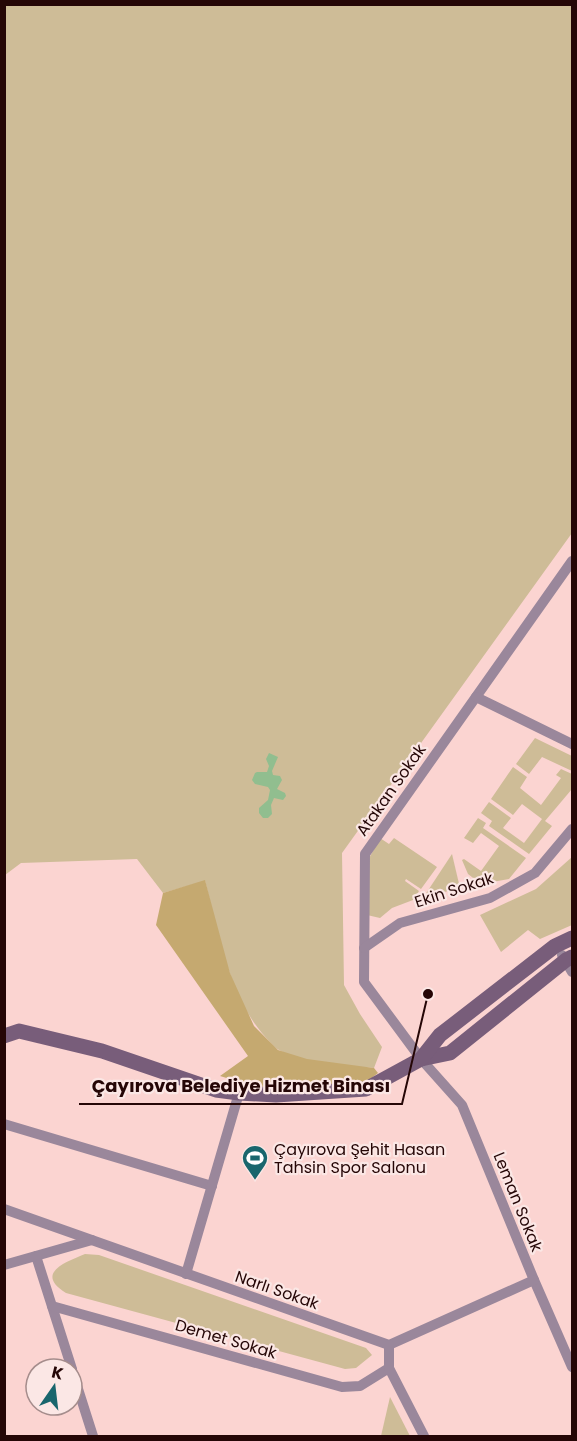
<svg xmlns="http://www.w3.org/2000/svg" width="577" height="1441" font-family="Poppins,sans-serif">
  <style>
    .green { fill: #cebc97 }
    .forest { fill: #c5a970 }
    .water { fill: #91be8f }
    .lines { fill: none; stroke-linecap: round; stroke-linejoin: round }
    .street { stroke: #9a879b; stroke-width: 10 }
    .secondary { stroke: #785d7a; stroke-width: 15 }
    .labels { text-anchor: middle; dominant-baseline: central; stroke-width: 4.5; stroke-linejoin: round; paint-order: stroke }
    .street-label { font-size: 16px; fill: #250606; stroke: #fbe7e5 }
    .poi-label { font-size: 16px; fill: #250606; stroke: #fbe7e5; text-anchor: start }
    .leader { fill: none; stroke: #250606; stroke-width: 2 }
    .callout-dot { fill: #250606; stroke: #fbe7e5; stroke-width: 2 }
    .callout-label { font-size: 18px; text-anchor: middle; font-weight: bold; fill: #250606; stroke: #fbe7e5; stroke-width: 4.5; stroke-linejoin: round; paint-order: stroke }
  </style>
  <rect width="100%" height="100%" fill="#fbd4d1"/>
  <!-- green -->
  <g class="green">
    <path d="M5 5H572V533L342 853 344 985 360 1014 382 1047 374 1068C349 1066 300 1063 279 1050 275 1048 272 1044 269 1041 229 1000 219 934 205 881L163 893 137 859 21 863 5 875Z"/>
    <polygon points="535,738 572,756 572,771 542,757 529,774 516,764"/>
    <polygon points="513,767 527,777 520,788 541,805 561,778 556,775 561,769 572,774 572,789 545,821 552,826 529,854 489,826 492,821 481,813 489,802 511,818 503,828 524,843 542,819 522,804 513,815 491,799"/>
    <polygon points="478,818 486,823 483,828 526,858 509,879 481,884 468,874 462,860 464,859 481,871 499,846 481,833 473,843 464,838"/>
    <polygon points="380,838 389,844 394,838 437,867 421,889 406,879 405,881 419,891 413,900 392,908 380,918 367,915 367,862"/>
    <polygon points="452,854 460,888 425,897 425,895"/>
    <polygon points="572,857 572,925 540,939 528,930 501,952 480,915 536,889"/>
    <path d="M85 1254 99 1255 366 1348 372 1355 356 1368 345 1369 66 1293C34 1273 66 1262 85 1254Z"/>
    <polygon points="390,1397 410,1436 381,1436"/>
  </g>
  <!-- forest -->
  <polygon class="forest" points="205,880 230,973 254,1026 278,1050 307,1059 374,1068 378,1073 364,1084 266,1090 220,1076 248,1056 156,925 163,893"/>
  <!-- water -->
  <polygon class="water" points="269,753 278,757 272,771 273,775 280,776 282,780 277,789 285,793 286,796 283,800 274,798 271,805 272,814 268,818 263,818 259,813 259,808 268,800 270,790 268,787 255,784 252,780 255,773 257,772 267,772 269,766 266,759"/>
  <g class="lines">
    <!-- street -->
    <g class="street">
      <polyline points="572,561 365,854 364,982 421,1059 462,1105 534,1280 572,1367"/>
      <polyline points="476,697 572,744"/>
      <polyline points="364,948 400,923 490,898 535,873 572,829"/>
      <polyline points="562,955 572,972"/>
      <polyline points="4,1124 212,1186"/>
      <polyline points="4,1209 389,1345 534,1280"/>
      <polyline points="36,1256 72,1369"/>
      <polyline points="4,1265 92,1240"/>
      <polyline points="186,1274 239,1093"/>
      <polyline points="52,1306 342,1387 360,1386 389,1368"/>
      <polyline points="389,1345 389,1368 424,1436"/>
      <polyline points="72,1370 93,1436"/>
    </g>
    <!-- secondary -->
    <g class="secondary">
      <polyline points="4,1036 19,1031 102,1051 216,1090 239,1093 276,1095 366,1089 421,1059 450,1053 566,960 572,957"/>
      <polyline points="421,1059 440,1035 555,946 572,938"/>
    </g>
  </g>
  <!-- icons -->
  <defs>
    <g id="stadium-pin" transform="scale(1.35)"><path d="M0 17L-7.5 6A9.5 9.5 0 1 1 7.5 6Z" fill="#19666d" stroke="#fbe7e5"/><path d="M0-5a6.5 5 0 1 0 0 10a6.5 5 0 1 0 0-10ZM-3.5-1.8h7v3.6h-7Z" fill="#fff"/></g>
  </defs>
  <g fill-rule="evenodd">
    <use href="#stadium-pin" x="255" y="1158"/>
  </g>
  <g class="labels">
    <!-- street labels -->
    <g class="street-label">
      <text transform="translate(391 790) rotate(-55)">Atakan Sokak</text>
      <text transform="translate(454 890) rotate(-18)">Ekin Sokak</text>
      <text transform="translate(518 1202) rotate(68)">Leman Sokak</text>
      <text transform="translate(277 1290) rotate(19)">Narlı Sokak</text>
      <text transform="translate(226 1339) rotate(16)">Demet Sokak</text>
    </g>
    <!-- poi labels -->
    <g class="poi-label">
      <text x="274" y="1149">Çayırova Şehit Hasan<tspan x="274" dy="18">Tahsin Spor Salonu</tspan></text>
    </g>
  </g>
  <!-- callouts -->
  <path class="leader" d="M428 994L402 1104H79"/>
  <circle class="callout-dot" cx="428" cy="994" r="6"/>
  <g class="callout-label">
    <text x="241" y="1092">Çayırova Belediye Hizmet Binası</text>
  </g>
  <!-- border -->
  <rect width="577" height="1441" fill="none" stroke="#250606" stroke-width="12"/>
  <!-- north arrow -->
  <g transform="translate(54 1387) rotate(14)"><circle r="28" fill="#fbe7e5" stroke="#a58d8c" stroke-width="1.5"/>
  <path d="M0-4.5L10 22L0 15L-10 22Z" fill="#19666d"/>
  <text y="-9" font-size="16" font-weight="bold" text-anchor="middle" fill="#250606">K</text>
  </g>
</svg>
